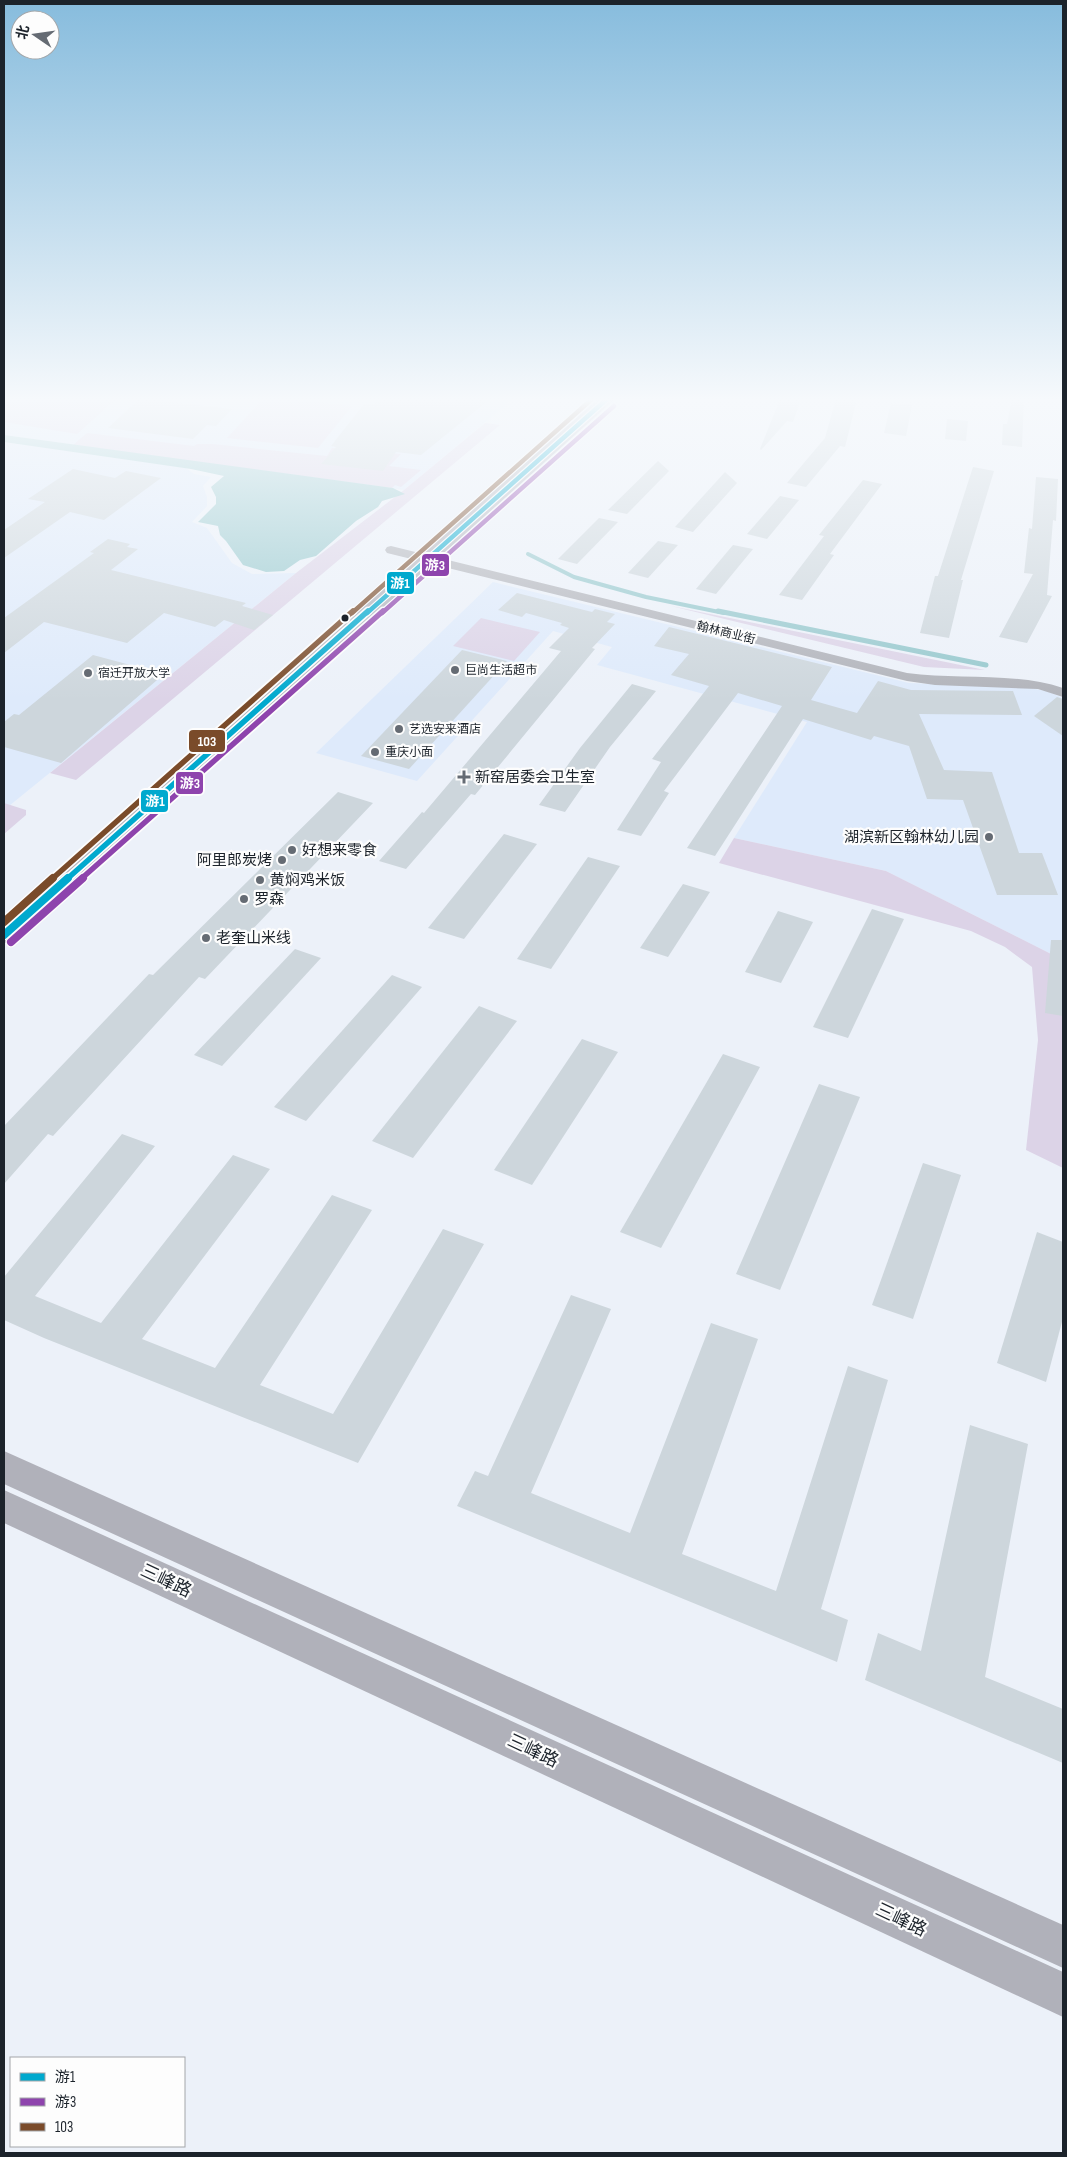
<svg xmlns="http://www.w3.org/2000/svg" width="1067" height="2157" font-family="'Sofia Sans Condensed','Noto Sans SC',sans-serif">
  <style>
    .built { fill: #deeafb }
    .green { fill: #dcd3e7 }
    .water { fill: #96c8cd }
    .lines { fill: none; stroke-linecap: round; stroke-linejoin: round }
    .stream-far1 { stroke: #96c8cd; stroke-width: 4 }
    .stream { stroke: #96c8cd; stroke-width: 5 }
    .building { fill: #cdd6dc }
    .minor { fill: #b1b3ba; fill-rule: evenodd }
    .secondary { fill: #b0b1ba; fill-rule: evenodd }
    .bus-1-far2-casing { stroke: #fdfdfd; stroke-width: 7 }
    .bus-1-far1-casing { stroke: #fdfdfd; stroke-width: 9 }
    .bus-1-casing { stroke: #fdfdfd; stroke-width: 11 }
    .bus-2-far2-casing { stroke: #fdfdfd; stroke-width: 7 }
    .bus-2-far1-casing { stroke: #fdfdfd; stroke-width: 9 }
    .bus-2-casing { stroke: #fdfdfd; stroke-width: 11 }
    .bus-3-far2-casing { stroke: #fdfdfd; stroke-width: 7 }
    .bus-3-far1-casing { stroke: #fdfdfd; stroke-width: 9 }
    .bus-3-casing { stroke: #fdfdfd; stroke-width: 11 }
    .bus-1-far2 { stroke: #00a9ce; stroke-width: 4.5 }
    .bus-1-far1 { stroke: #00a9ce; stroke-width: 5.5 }
    .bus-1 { stroke: #00a9ce; stroke-width: 8 }
    .bus-2-far2 { stroke: #8e44ad; stroke-width: 4.5 }
    .bus-2-far1 { stroke: #8e44ad; stroke-width: 5.5 }
    .bus-2 { stroke: #8e44ad; stroke-width: 8 }
    .bus-3-far2 { stroke: #7a4b2a; stroke-width: 4.5 }
    .bus-3-far1 { stroke: #7a4b2a; stroke-width: 5.5 }
    .bus-3 { stroke: #7a4b2a; stroke-width: 8 }
    .bus-dot { fill: #1c232b; stroke: #fdfdfd; stroke-width: 2 }
    .poi-dot { fill: #656b73; stroke: #fdfdfd; stroke-width: 2 }
    .labels { text-anchor: middle; dominant-baseline: central; stroke-width: 4.5; stroke-linejoin: round; paint-order: stroke }
    .far-street-label { font-size: 12px; fill: #1c232b; stroke: #fdfdfd }
    .far-poi-label { font-size: 12px; fill: #1c232b; stroke: #fdfdfd; text-anchor: start }
    .poi-label { font-size: 15px; fill: #1c232b; stroke: #fdfdfd; text-anchor: start }
    .near-street-label { font-size: 18px; fill: #1c232b; stroke: #fdfdfd }
    .line-badge { stroke: #fdfdfd; stroke-width: 2 }
    .badge-label { font-size: 14px; text-anchor: middle; font-weight: bold; fill: #fff }
  </style>
  <rect width="100%" height="100%" fill="#ecf1f9"/>
  <!-- built -->
  <g class="built">
    <polygon points="4,399 513,399 404,490 4,435"/>
    <polygon points="4,442 186,468 194,474 211,477 203,486 207,497 207,506 192,522 207,528 232,563 252,574 296,573 4,810"/>
    <polygon points="493,582 909,683 1030,688 1047,691 1063,698 1063,960 886,871 734,838 807,722 597,665 612,647 553,631 417,781 316,753"/>
  </g>
  <!-- green -->
  <g class="green">
    <polygon points="4,399 116,399 77,434 4,422"/>
    <polygon points="263,399 288,399 352,406 318,448 227,438"/>
    <polygon points="485,423 500,425 76,780 50,773 296,573 404,490"/>
    <polygon points="87,433 194,446 197,444 212,444 327,456 332,448 401,454 389,466 421,470 401,487 395,485 392,488 73,445"/>
    <polygon points="671,606 985,670 924,667"/>
    <polygon points="481,618 540,632 514,661 453,646"/>
    <polygon points="4,803 26,810 26,815 4,834"/>
    <polygon points="734,838 886,871 1063,960 1063,1168 1026,1150 1038,1040 1032,967 1005,947 971,931 719,863"/>
  </g>
  <!-- water -->
  <polygon class="water" points="4,435 393,488 405,494 382,501 378,507 356,521 316,556 300,560 284,571 266,572 243,565 226,541 220,535 218,526 198,522 216,504 216,497 211,487 224,476 191,469 4,442"/>
  <g class="lines">
    <!-- stream-far1 -->
    <polyline class="stream-far1" points="528,554 574,577 646,597 724,613"/>
    <!-- stream -->
    <polyline class="stream" points="718,611 986,665"/>
  </g>
  <!-- building -->
  <g class="building">
    <polygon points="139,399 164,399 162,401 232,409 216,426 207,425 193,439 108,428"/>
    <polygon points="379,399 490,399 421,455 396,452 383,471 321,464 336,447 331,446 364,404 374,405"/>
    <polygon points="780,399 801,399 793,422 787,421 761,450 760,449"/>
    <polygon points="836,399 857,399 845,447 840,446 806,487 787,483 825,438"/>
    <polygon points="1012,399 1024,399 1022,447 1002,445 1003,424 1007,424"/>
    <polygon points="891,403 912,405 906,436 884,433"/>
    <polygon points="947,419 968,421 966,441 945,439"/>
    <polygon points="658,461 669,471 627,514 608,510"/>
    <polygon points="973,467 994,471 961,580 963,580 949,638 920,633 935,576 938,576"/>
    <polygon points="73,469 115,478 126,471 161,478 104,520 70,512 4,558 4,530 45,502 28,499"/>
    <polygon points="725,472 737,483 693,532 675,527"/>
    <polygon points="1036,477 1058,479 1056,521 1053,520 1047,595 1052,596 1027,643 999,637 1033,574 1024,573 1029,528 1032,529"/>
    <polygon points="863,480 882,484 830,554 834,555 802,600 779,595 824,536 819,535"/>
    <polygon points="780,496 799,500 767,539 747,534"/>
    <polygon points="599,518 618,522 577,564 558,559"/>
    <polygon points="108,539 130,544 127,547 138,549 111,570 246,603 242,606 273,615 254,630 224,620 215,627 164,613 127,643 44,622 4,653 4,618 94,553 90,552"/>
    <polygon points="658,541 678,545 648,578 628,573"/>
    <polygon points="733,545 753,549 716,594 696,589"/>
    <polygon points="517,593 592,612 595,609 615,614 607,622 615,624 592,648 595,649 475,795 471,794 406,869 379,861 422,812 424,813 561,651 549,648 569,628 560,625 562,623 526,613 522,617 498,610"/>
    <polygon points="669,627 832,667 811,700 857,713 878,681 911,690 1013,691 1022,715 919,714 944,770 992,772 1019,853 1042,853 1058,895 997,895 963,800 927,799 909,746 874,736 871,740 803,719 715,856 687,848 782,706 738,693 664,791 669,793 641,836 617,830 661,762 652,759 709,686 671,675 689,654 654,646"/>
    <polygon points="462,650 507,661 409,769 361,756"/>
    <polygon points="93,655 164,674 61,763 4,747 4,722 14,714 19,715"/>
    <polygon points="632,684 656,691 610,747 565,812 539,805 580,748"/>
    <polygon points="1057,697 1063,699 1063,736 1034,716"/>
    <polygon points="338,792 373,803 205,979 199,977 53,1136 48,1134 4,1184 4,1126 149,974 153,975"/>
    <polygon points="504,834 537,844 464,939 428,928"/>
    <polygon points="588,857 620,866 551,969 517,959"/>
    <polygon points="683,884 710,892 668,957 640,948"/>
    <polygon points="872,909 904,919 848,1038 813,1027"/>
    <polygon points="778,911 813,922 781,983 745,972"/>
    <polygon points="1051,940 1063,940 1063,1016 1045,1013"/>
    <polygon points="295,949 321,958 222,1066 194,1055"/>
    <polygon points="392,975 422,987 306,1121 274,1107"/>
    <polygon points="479,1006 517,1021 413,1158 372,1141"/>
    <polygon points="582,1039 618,1052 532,1185 494,1170"/>
    <polygon points="723,1054 760,1067 661,1248 620,1232"/>
    <polygon points="819,1084 860,1097 780,1290 736,1274"/>
    <polygon points="122,1134 155,1146 35,1296 101,1323 233,1155 270,1169 142,1339 215,1368 332,1195 372,1210 260,1385 333,1414 443,1229 484,1244 358,1463 44,1338 4,1320 4,1277"/>
    <polygon points="923,1163 961,1175 913,1319 872,1305"/>
    <polygon points="1037,1232 1063,1242 1063,1318 1046,1382 997,1363"/>
    <polygon points="571,1295 611,1309 531,1493 630,1533 711,1323 758,1339 682,1554 776,1591 848,1366 888,1380 821,1609 848,1620 837,1662 457,1506 475,1471 488,1476"/>
    <polygon points="970,1425 1028,1444 985,1677 1063,1709 1063,1763 865,1680 878,1633 921,1651"/>
  </g>
  <g class="lines">
    <!-- minor -->
    <path class="minor" d="M391 546 907 673C958 680 1015 672 1063 688V697L1038 689 935 685 907 681 387 553 385 550 387 547Z"/>
    <!-- secondary -->
    <g class="secondary">
      <polygon points="598,399 615,399 13,941 4,943 4,922"/>
      <polygon points="4,1451 1063,1925 1063,1968 4,1484"/>
      <polygon points="4,1490 1063,1972 1063,2017 4,1523"/>
    </g>
    <!-- bus-1-far2 casing -->
    <g class="bus-1-far2-casing">
      <polyline id="bus-1-far2" points="367,613 607,399"/>
    </g>
    <!-- bus-1-far1 casing -->
    <g class="bus-1-far1-casing">
      <polyline id="bus-1-far1" points="67,879 368,611"/>
    </g>
    <!-- bus-1 casing -->
    <g class="bus-1-casing">
      <polyline id="bus-1" points="4,935 68,878"/>
    </g>
    <!-- bus-2-far2 casing -->
    <g class="bus-2-far2-casing">
      <polyline id="bus-2-far2" points="382,613 614,406"/>
    </g>
    <!-- bus-2-far1 casing -->
    <g class="bus-2-far1-casing">
      <polyline id="bus-2-far1" points="81,879 383,611"/>
    </g>
    <!-- bus-2 casing -->
    <g class="bus-2-casing">
      <polyline id="bus-2" points="11,942 83,878"/>
    </g>
    <!-- bus-3-far2 casing -->
    <g class="bus-3-far2-casing">
      <polyline id="bus-3-far2" points="352,613 592,399"/>
    </g>
    <!-- bus-3-far1 casing -->
    <g class="bus-3-far1-casing">
      <polyline id="bus-3-far1" points="52,879 353,611"/>
    </g>
    <!-- bus-3 casing -->
    <g class="bus-3-casing">
      <polyline id="bus-3" points="4,922 53,878"/>
    </g>
    <!-- bus-1-far2 -->
    <use href="#bus-1-far2" class="bus-1-far2"/>
    <!-- bus-1-far1 -->
    <use href="#bus-1-far1" class="bus-1-far1"/>
    <!-- bus-1 -->
    <use href="#bus-1" class="bus-1"/>
    <!-- bus-2-far2 -->
    <use href="#bus-2-far2" class="bus-2-far2"/>
    <!-- bus-2-far1 -->
    <use href="#bus-2-far1" class="bus-2-far1"/>
    <!-- bus-2 -->
    <use href="#bus-2" class="bus-2"/>
    <!-- bus-3-far2 -->
    <use href="#bus-3-far2" class="bus-3-far2"/>
    <!-- bus-3-far1 -->
    <use href="#bus-3-far1" class="bus-3-far1"/>
    <!-- bus-3 -->
    <use href="#bus-3" class="bus-3"/>
  </g>
  <!-- sky -->
  <linearGradient id="sky" x2="0" y2="1"><stop stop-color="#87bcdd"/><stop offset="0.57" stop-color="#f6f9fc"/><stop offset="1" stop-color="#f6f9fc" stop-opacity="0"/></linearGradient>
  <rect width="1067" height="701" fill="url(#sky)"/>
  <!-- markers -->
  <circle class="bus-dot" cx="345" cy="618" r="4.5"/>
  <g class="poi-dot">
    <circle cx="455" cy="670" r="5"/>
    <circle cx="88" cy="673" r="5"/>
    <circle cx="399" cy="729" r="5"/>
    <circle cx="375" cy="752" r="5"/>
    <path d="M461.5 769.5h5v5h5v5h-5v5h-5v-5h-5v-5h5z"/>
    <circle cx="989" cy="837" r="5"/>
    <circle cx="292" cy="850" r="5"/>
    <circle cx="282" cy="860" r="5"/>
    <circle cx="260" cy="880" r="5"/>
    <circle cx="244" cy="899" r="5"/>
    <circle cx="206" cy="938" r="5"/>
  </g>
  <g class="labels">
    <!-- far-street labels -->
    <g class="far-street-label">
      <text transform="translate(726 633) rotate(14)">翰林商业街</text>
    </g>
    <!-- far-poi labels -->
    <g class="far-poi-label">
      <text x="465" y="670">巨尚生活超市</text>
      <text x="98" y="673">宿迁开放大学</text>
      <text x="409" y="729">艺选安来酒店</text>
      <text x="385" y="752">重庆小面</text>
    </g>
    <!-- poi labels -->
    <g class="poi-label">
      <text x="475" y="777">新窑居委会卫生室</text>
      <text x="979" y="837" text-anchor="end">湖滨新区翰林幼儿园</text>
      <text x="302" y="850">好想来零食</text>
      <text x="272" y="860" text-anchor="end">阿里郎炭烤</text>
      <text x="270" y="880">黄焖鸡米饭</text>
      <text x="254" y="899">罗森</text>
      <text x="216" y="938">老奎山米线</text>
    </g>
    <!-- near-street labels -->
    <g class="near-street-label">
      <text transform="translate(166 1581) rotate(25)">三峰路</text>
      <text transform="translate(533 1751) rotate(25)">三峰路</text>
      <text transform="translate(901 1920) rotate(25)">三峰路</text>
    </g>
  </g>
  <g class="line-badge">
    <rect x="421" y="553" width="29" height="24" rx="5" fill="#8e44ad"/>
    <rect x="386" y="571" width="29" height="24" rx="5" fill="#00a9ce"/>
    <rect x="188" y="729" width="38" height="24" rx="5" fill="#7a4b2a"/>
    <rect x="175" y="771" width="29" height="24" rx="5" fill="#8e44ad"/>
    <rect x="140" y="789" width="29" height="24" rx="5" fill="#00a9ce"/>
  </g>
  <g class="badge-label">
    <text x="435" y="570">游3</text>
    <text x="400" y="588">游1</text>
    <text x="207" y="746">103</text>
    <text x="190" y="788">游3</text>
    <text x="155" y="806">游1</text>
  </g>
  <!-- border -->
  <rect width="1067" height="2157" fill="none" stroke="#1c232b" stroke-width="10"/>
  <!-- legend -->
  <rect x="10" y="2057" width="175" height="90" fill="#fdfdfd" stroke="#a3a6a9"/>
  <rect x="20" y="2073" width="25" height="8" fill="#00a9ce" stroke="#a3a6a9"/>
  <text x="55" y="2082" font-size="15" fill="#1c232b">游1</text>
  <rect x="20" y="2098" width="25" height="8" fill="#8e44ad" stroke="#a3a6a9"/>
  <text x="55" y="2107" font-size="15" fill="#1c232b">游3</text>
  <rect x="20" y="2123" width="25" height="8" fill="#7a4b2a" stroke="#a3a6a9"/>
  <text x="55" y="2132" font-size="15" fill="#1c232b">103</text>
  <!-- north arrow -->
  <g transform="translate(35 35) rotate(283)"><circle r="24" fill="#fdfdfd" stroke="#a3a6a9"/>
  <path d="M0-4L9 19L0 12L-9 19Z" fill="#656b73"/>
  <text y="-8" font-size="14" font-weight="bold" text-anchor="middle" fill="#1c232b">北</text>
  </g>
</svg>
